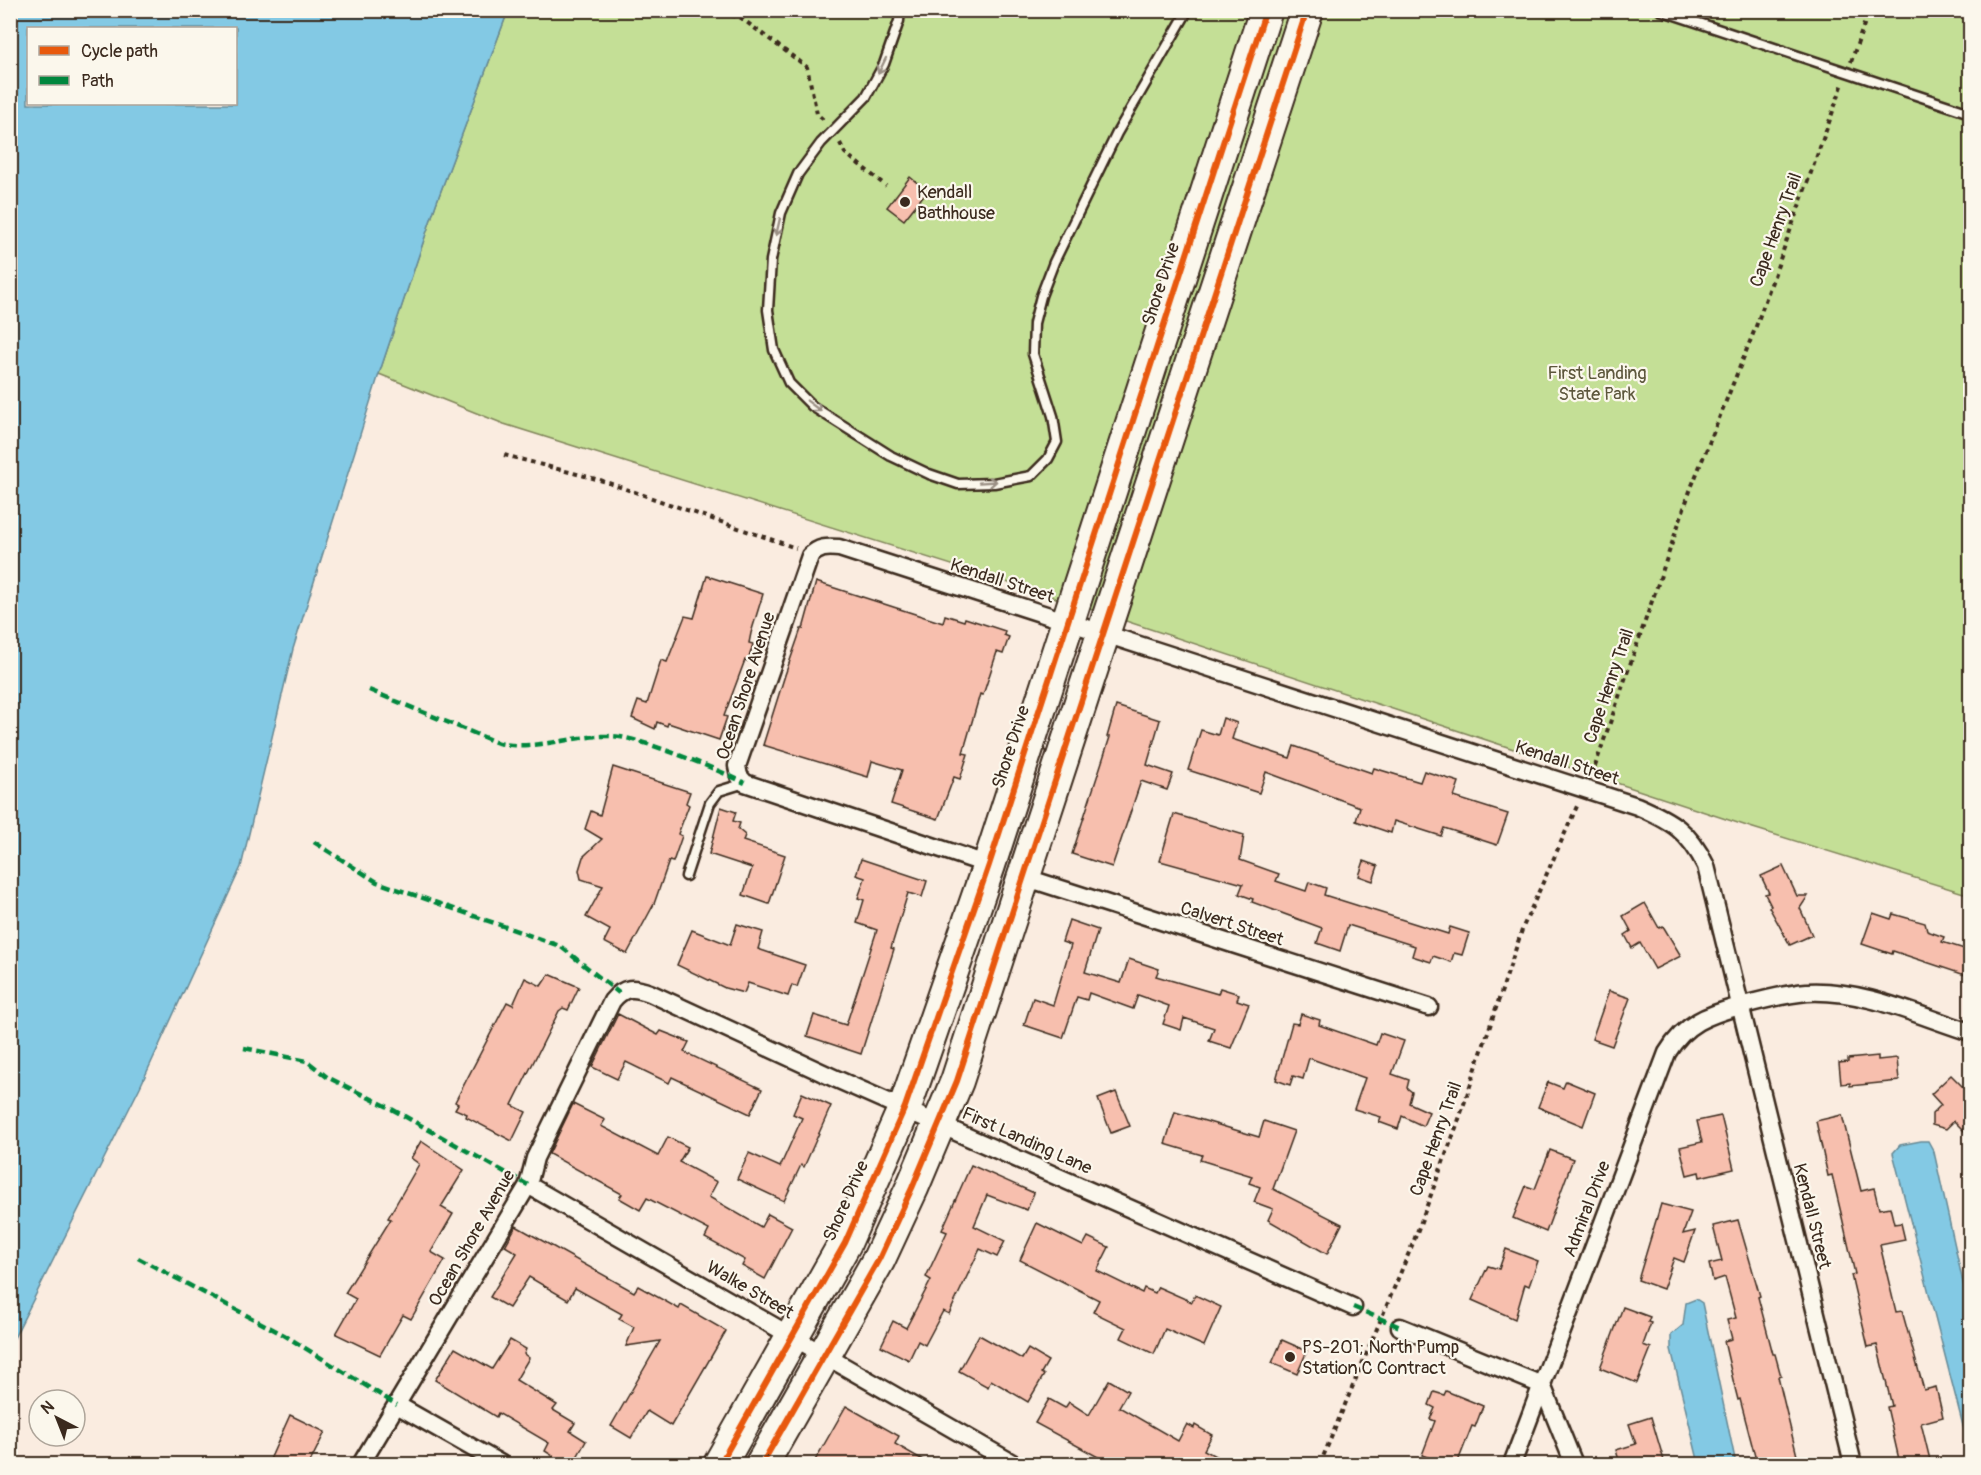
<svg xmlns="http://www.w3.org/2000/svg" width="1981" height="1475" font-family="Pangolin,sans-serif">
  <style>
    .green { fill: #c4df96; stroke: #80845a; stroke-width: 1.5 }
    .water { fill: #83c9e4; stroke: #668995; stroke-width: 1.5; fill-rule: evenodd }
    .building { fill: #f7bfae; stroke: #3b2a1e; stroke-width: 1.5 }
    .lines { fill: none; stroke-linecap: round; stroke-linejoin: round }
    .lane-casing { stroke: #3b2a1e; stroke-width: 13 }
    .street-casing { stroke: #3b2a1e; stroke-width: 21 }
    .highway-casing { stroke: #3b2a1e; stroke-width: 36 }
    .path { stroke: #3b2a1e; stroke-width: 4; stroke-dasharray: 4.5 4.5; stroke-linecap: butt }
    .lane { stroke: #fbf7ec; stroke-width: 8 }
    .street { stroke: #fbf7ec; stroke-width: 16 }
    .highway { stroke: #fbf7ec; stroke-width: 32 }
    .quiet { stroke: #00873e; stroke-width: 4.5; stroke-dasharray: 9 4.5; stroke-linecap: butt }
    .cycleway-casing { stroke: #fbf7ec; stroke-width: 10 }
    .cycleway { stroke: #e8590c; stroke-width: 6 }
    .oneway { stroke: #9b9085 }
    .poi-dot { fill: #3b2a1e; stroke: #fbf7ec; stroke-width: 2 }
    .labels { text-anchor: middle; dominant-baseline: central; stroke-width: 4.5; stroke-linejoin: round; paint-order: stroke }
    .poi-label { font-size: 18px; fill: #3b2a1e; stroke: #fbf7ec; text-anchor: start }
    .street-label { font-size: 18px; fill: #3b2a1e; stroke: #fbf7ec }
    .park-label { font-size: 18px; fill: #5d573c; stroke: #fbf7ec }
  </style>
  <rect width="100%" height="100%" fill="#faece0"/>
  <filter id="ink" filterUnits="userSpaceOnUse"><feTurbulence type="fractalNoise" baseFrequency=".0167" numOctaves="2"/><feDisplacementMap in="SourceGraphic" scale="12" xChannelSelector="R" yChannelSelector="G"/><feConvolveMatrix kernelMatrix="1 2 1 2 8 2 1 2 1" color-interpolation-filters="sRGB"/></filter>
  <g filter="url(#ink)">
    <!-- green -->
    <polygon class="green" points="508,11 1970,11 1970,895 1753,828 1047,595 504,424 379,374 436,204"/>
    <!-- water -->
    <g class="water">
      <path d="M11 10 508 11 436 204 379 374 293 649 241 867 140 1087 11 1344ZM28 28H236V104H28Z"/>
      <polygon points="1921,1141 1928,1141 1934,1152 1970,1314 1970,1453 1893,1153 1900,1145"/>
      <polygon points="1696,1299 1702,1303 1736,1464 1699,1464 1671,1349 1671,1335 1683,1325 1686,1303"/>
    </g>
    <!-- building -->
    <g class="building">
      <polygon points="910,177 927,191 904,220 887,207"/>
      <polygon points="707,576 763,594 751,633 749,643 753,644 748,661 745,660 724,716 727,717 719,740 668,723 667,726 657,722 655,729 632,718 638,701 647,704 661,660 667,662 685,616 694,618"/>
      <polygon points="816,582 943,623 945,615 964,621 965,618 1005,631 1004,635 1009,637 1003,654 997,652 983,695 980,694 963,753 968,754 960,779 954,777 938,819 891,804 902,770 872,761 868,777 763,745 785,675 801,629 803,629"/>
      <polygon points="1116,706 1160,720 1147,765 1173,774 1167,790 1141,781 1112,867 1072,854 1110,737 1107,737"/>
      <polygon points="1223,718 1237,723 1232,739 1290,758 1294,746 1372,773 1374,768 1420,782 1424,771 1459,782 1454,797 1508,814 1497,845 1444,828 1441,836 1394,821 1391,833 1356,821 1360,807 1266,772 1259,793 1188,770 1201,730 1218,735"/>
      <polygon points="613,767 690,792 686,803 689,805 678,834 682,836 673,862 669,861 654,904 627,954 604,942 610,930 586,917 603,886 581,879 579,870 583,857 602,839 585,829 591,811 600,815"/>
      <polygon points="721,807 736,812 733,821 740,823 738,829 745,835 743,841 785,855 769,904 743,895 752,868 709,854"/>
      <polygon points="1174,814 1244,835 1240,860 1279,874 1276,881 1306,891 1309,882 1326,888 1324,895 1448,934 1450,927 1469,933 1462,955 1454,953 1451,962 1433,956 1431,962 1412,956 1415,946 1348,925 1340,951 1317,943 1322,928 1252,902 1253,899 1239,894 1243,884 1160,861"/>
      <polygon points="861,859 927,881 922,897 908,893 891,948 894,949 861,1054 807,1036 814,1015 846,1025 877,930 857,923 864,900 858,898 865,878 856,875"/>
      <polygon points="1364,861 1378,866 1373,881 1359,876"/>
      <polygon points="1783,866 1797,896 1808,896 1800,908 1812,935 1790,945 1769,907 1771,906 1765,894 1769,893 1761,876"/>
      <polygon points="1645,903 1659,928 1663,926 1681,956 1655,969 1640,943 1632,948 1625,935 1631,931 1623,916"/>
      <polygon points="1873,913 1891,919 1893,914 1925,923 1927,931 1944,937 1942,942 1971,951 1971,977 1893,951 1892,954 1862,944"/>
      <polygon points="1069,920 1098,930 1085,972 1121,983 1129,959 1159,969 1156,976 1218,994 1220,988 1239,994 1237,1000 1249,1004 1231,1048 1209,1041 1214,1028 1184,1018 1181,1030 1163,1024 1169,1006 1138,995 1133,1009 1089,993 1087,1000 1077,997 1063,1038 1024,1025 1033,998 1053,1005 1071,945 1062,942"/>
      <polygon points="737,924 763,932 758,949 805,965 797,987 792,985 788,996 748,983 744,993 725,988 677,965 692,930 730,945"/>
      <polygon points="549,974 579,987 568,1010 563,1008 559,1011 512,1105 526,1112 512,1141 466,1117 467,1114 455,1109 458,1104 455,1102 507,1002 513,1005 525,978 541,986"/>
      <polygon points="1609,991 1630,998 1612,1046 1592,1039"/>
      <polygon points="618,1014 658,1035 661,1031 689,1042 684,1052 762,1089 750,1114 672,1077 669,1083 626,1062 617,1079 592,1067"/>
      <polygon points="1301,1014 1320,1020 1319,1025 1376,1045 1380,1033 1404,1041 1392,1074 1409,1080 1407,1088 1412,1092 1409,1103 1429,1112 1423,1126 1402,1116 1398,1129 1379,1122 1381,1117 1354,1109 1365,1078 1309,1058 1303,1079 1293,1076 1290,1085 1276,1080 1292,1023 1298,1024"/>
      <polygon points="1878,1056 1878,1060 1897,1058 1899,1081 1850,1086 1850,1083 1841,1084 1839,1063 1848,1062 1848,1059"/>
      <polygon points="1951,1075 1971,1095 1971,1138 1954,1121 1946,1129 1932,1125 1932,1114 1941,1105 1931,1094"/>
      <polygon points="1566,1081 1595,1093 1583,1126 1538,1107 1548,1082 1563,1088"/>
      <polygon points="1116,1092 1130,1126 1111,1133 1098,1099"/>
      <polygon points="802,1093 831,1106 804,1167 801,1165 784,1201 737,1179 749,1153 780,1167 802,1118 793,1114"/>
      <polygon points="573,1104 605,1120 601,1126 658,1156 668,1137 688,1147 679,1162 717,1182 709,1197 761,1227 768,1214 792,1227 765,1279 742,1266 745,1260 705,1238 709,1230 647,1198 640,1210 619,1198 622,1194 549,1154"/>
      <polygon points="1175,1112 1259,1137 1264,1121 1294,1131 1273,1189 1342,1224 1327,1254 1268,1220 1273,1209 1254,1202 1260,1187 1249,1183 1252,1176 1200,1160 1202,1155 1165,1144"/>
      <polygon points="1842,1115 1861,1191 1874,1188 1879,1209 1890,1207 1894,1224 1901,1223 1905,1240 1880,1245 1896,1312 1902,1311 1924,1390 1936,1387 1943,1417 1921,1423 1931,1464 1900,1464 1887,1407 1892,1406 1877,1345 1868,1347 1851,1275 1855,1274 1841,1213 1832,1175 1828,1176 1816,1121"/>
      <polygon points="1721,1116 1734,1169 1700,1177 1699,1172 1687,1175 1680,1147 1702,1142 1697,1121"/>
      <polygon points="421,1141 464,1170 441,1207 453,1214 431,1252 445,1260 411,1319 403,1315 380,1355 336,1334 356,1299 345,1293 391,1219 388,1218 419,1164 411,1158"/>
      <polygon points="1550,1150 1573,1159 1546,1232 1513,1218 1526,1186 1535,1189"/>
      <polygon points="971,1165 1034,1193 1027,1210 987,1195 974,1226 1005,1241 997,1257 980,1249 949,1314 943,1311 925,1345 918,1341 909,1360 881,1346 893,1321 906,1328 931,1280 926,1277 947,1232 942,1230"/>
      <polygon points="1661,1204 1691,1212 1683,1234 1695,1231 1684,1262 1674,1258 1663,1289 1638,1280"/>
      <polygon points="1738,1220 1760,1296 1758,1297 1773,1354 1775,1354 1781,1376 1778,1377 1799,1464 1757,1464 1740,1399 1738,1400 1733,1380 1724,1341 1732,1339 1727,1320 1736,1318 1725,1277 1713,1281 1709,1264 1722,1261 1713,1226"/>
      <polygon points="1037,1223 1083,1246 1088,1237 1109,1247 1097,1271 1142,1293 1144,1288 1155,1293 1158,1287 1192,1302 1195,1295 1221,1307 1204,1346 1165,1329 1154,1354 1121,1338 1126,1328 1093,1312 1099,1300 1020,1260"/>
      <polygon points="516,1226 634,1292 638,1286 679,1309 681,1305 726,1331 671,1426 647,1411 631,1438 611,1426 660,1341 626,1346 634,1327 619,1319 622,1314 575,1288 568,1300 529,1277 509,1308 490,1297 517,1253 505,1246"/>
      <polygon points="1506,1249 1538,1261 1529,1286 1525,1284 1515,1319 1472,1300 1488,1266 1499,1269"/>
      <polygon points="1623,1307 1650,1317 1648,1322 1651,1323 1643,1345 1651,1348 1637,1383 1600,1368"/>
      <polygon points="979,1335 1022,1359 1028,1349 1048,1361 1041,1373 1044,1375 1028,1402 991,1380 988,1387 959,1371"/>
      <polygon points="510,1340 526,1349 524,1354 529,1358 516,1380 557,1405 553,1410 575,1423 570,1431 586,1441 573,1464 562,1464 552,1458 553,1456 545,1451 549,1443 498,1413 496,1417 435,1380 455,1348 492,1369"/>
      <polygon points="1282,1340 1307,1351 1297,1374 1272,1363"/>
      <polygon points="1109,1380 1128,1391 1119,1407 1178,1441 1187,1424 1194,1428 1195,1425 1212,1435 1204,1450 1230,1464 1111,1464 1035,1423 1049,1399 1065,1408 1069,1402 1089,1415"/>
      <polygon points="1446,1391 1483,1406 1475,1427 1472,1426 1457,1464 1446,1464 1422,1455 1435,1421 1430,1419 1435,1408 1429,1405 1434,1392 1444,1395"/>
      <polygon points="846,1406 899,1436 895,1444 930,1464 813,1464"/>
      <polygon points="290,1415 325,1432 309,1464 268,1464"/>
      <polygon points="1651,1417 1665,1464 1620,1464 1616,1450 1636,1444 1629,1424"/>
    </g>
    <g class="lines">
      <!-- lane casing -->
      <g class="lane-casing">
        <g id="lane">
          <polyline points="900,10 899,21 884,64 866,97 821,143 798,174 781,213 771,260 768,310 774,350 789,383 812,406 891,456 929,474 958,484 994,483 1031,476 1048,459 1057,442 1053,416 1033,354 1034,323 1041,296 1054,262 1117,133 1188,10"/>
          <polyline points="1660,10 1970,113"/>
          <polyline points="686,876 710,803 719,791 745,783"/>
        </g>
      </g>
      <!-- street casing -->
      <g class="street-casing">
        <g id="street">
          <path d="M989 865 745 783 739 776 737 766 810 556C819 547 826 547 839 548L1637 806C1672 821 1689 831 1706 866L1853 1464"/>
          <polyline points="1024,877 1429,1007"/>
          <polyline points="528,1185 1014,1464"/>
          <polyline points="1400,1327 1542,1385 1574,1464"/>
          <polyline points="397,1405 501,1464"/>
          <path d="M361 1464 528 1185 535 1158 612 1001C624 986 634 987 650 993L834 1078 1353 1307"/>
          <path d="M1512 1464 1667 1053C1685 1023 1707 1015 1740 1006 1762 1000 1785 994 1807 992 1863 989 1919 1016 1970 1032"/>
        </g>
      </g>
      <!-- highway casing -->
      <g class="highway-casing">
        <g id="highway">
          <polyline points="720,1464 845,1243 905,1107 989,865 1266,10"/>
          <polyline points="762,1464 879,1259 912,1188 957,1081 1307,10"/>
        </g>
      </g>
      <!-- path -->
      <g class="path">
        <polyline points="714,10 741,18 807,67 817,114 826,122"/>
        <polyline points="1851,62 1869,10"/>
        <polyline points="840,143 845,153 886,186"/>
        <polyline points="504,455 600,480 796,548"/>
        <polyline points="1592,775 1691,488 1755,329 1843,83"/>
        <polyline points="1320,1464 1413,1243 1457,1125 1523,927 1578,804"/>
      </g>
      <!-- lane -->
      <use href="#lane" class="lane"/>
      <!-- street -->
      <use href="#street" class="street"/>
      <!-- highway -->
      <use href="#highway" class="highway"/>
      <!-- quiet -->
      <g class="quiet">
        <path d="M369 690 498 743C536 751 573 735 611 736 637 736 719 770 745 783"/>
        <polyline points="314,842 377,882 560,946 619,993"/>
        <polyline points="244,1048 307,1061 327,1077 388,1107 528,1185"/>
        <polyline points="138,1258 284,1335 397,1405"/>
        <polyline points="1353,1307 1400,1327"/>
        <polyline points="44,1459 54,1464"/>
      </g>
      <!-- cycleway casing -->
      <g class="cycleway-casing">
        <g id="cycleway">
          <polyline points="720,1464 845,1243 905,1107 989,865 1266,10"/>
          <polyline points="762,1464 879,1259 912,1188 957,1081 1307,10"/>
        </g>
      </g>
      <!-- cycleway -->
      <use href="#cycleway" class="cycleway"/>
    </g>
    <!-- one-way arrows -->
    <defs><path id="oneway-shaft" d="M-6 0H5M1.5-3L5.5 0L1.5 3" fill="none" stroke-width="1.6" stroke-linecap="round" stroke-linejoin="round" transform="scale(1.5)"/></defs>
    <g class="oneway">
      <use href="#oneway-shaft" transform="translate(882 66) rotate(116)"/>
      <use href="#oneway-shaft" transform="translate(778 227) rotate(103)"/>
      <use href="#oneway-shaft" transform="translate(814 406) rotate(37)"/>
      <use href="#oneway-shaft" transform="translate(988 482) rotate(-4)"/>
    </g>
  </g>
  <!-- markers -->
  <g class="poi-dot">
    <circle cx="905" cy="202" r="6"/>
    <circle cx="1290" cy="1357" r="6"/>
  </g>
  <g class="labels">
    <!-- poi labels -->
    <g class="poi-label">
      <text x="917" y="192">Kendall<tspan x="917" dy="21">Bathhouse</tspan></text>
      <text x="1302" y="1347">PS-201; North Pump<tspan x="1302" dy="21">Station C Contract</tspan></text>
    </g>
    <!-- street labels -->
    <g class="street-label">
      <text transform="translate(1776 230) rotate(-70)">Cape Henry Trail</text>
      <text transform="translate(1161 284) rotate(-72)">Shore Drive</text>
      <text transform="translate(1002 581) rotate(18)">Kendall Street</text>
      <text transform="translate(746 686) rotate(-72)">Ocean Shore Avenue</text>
      <text transform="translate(1609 686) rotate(-71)">Cape Henry Trail</text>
      <text transform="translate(1011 747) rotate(-72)">Shore Drive</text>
      <text transform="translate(1567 763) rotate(18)">Kendall Street</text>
      <text transform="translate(1232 924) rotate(18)">Calvert Street</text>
      <text transform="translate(1436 1139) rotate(-70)">Cape Henry Trail</text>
      <text transform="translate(1027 1141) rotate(24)">First Landing Lane</text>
      <text transform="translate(846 1201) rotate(-66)">Shore Drive</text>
      <text transform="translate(1587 1209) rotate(-69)">Admiral Drive</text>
      <text transform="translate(1812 1216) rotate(76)">Kendall Street</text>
      <text transform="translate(472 1238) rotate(-60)">Ocean Shore Avenue</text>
      <text transform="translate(750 1290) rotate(30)">Walke Street</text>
    </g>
    <!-- park labels -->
    <g class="park-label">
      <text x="1597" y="373">First Landing<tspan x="1597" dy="21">State Park</tspan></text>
    </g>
  </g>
  <!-- margin -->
  <rect width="1981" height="1475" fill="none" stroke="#fbf7ec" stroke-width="36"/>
  <rect x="18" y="18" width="1945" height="1439" fill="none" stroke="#3b2a1e" stroke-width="2" filter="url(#ink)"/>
  <!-- legend -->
  <rect x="27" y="27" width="210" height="78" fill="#fbf7ec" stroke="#aea59a" stroke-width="1.5"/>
  <rect x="39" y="46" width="30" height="9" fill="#e8590c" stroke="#aea59a" stroke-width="1.5"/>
  <text x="81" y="57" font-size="18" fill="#3b2a1e">Cycle path</text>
  <rect x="39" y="76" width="30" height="9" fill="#00873e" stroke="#aea59a" stroke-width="1.5"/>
  <text x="81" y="87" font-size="18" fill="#3b2a1e">Path</text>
  <!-- north arrow -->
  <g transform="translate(57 1418) rotate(318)"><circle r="28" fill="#fbf7ec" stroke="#aea59a" stroke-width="1.5"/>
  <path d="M0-4.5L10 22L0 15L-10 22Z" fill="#3b2a1e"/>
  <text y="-9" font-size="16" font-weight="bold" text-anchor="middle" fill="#3b2a1e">N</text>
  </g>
</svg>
